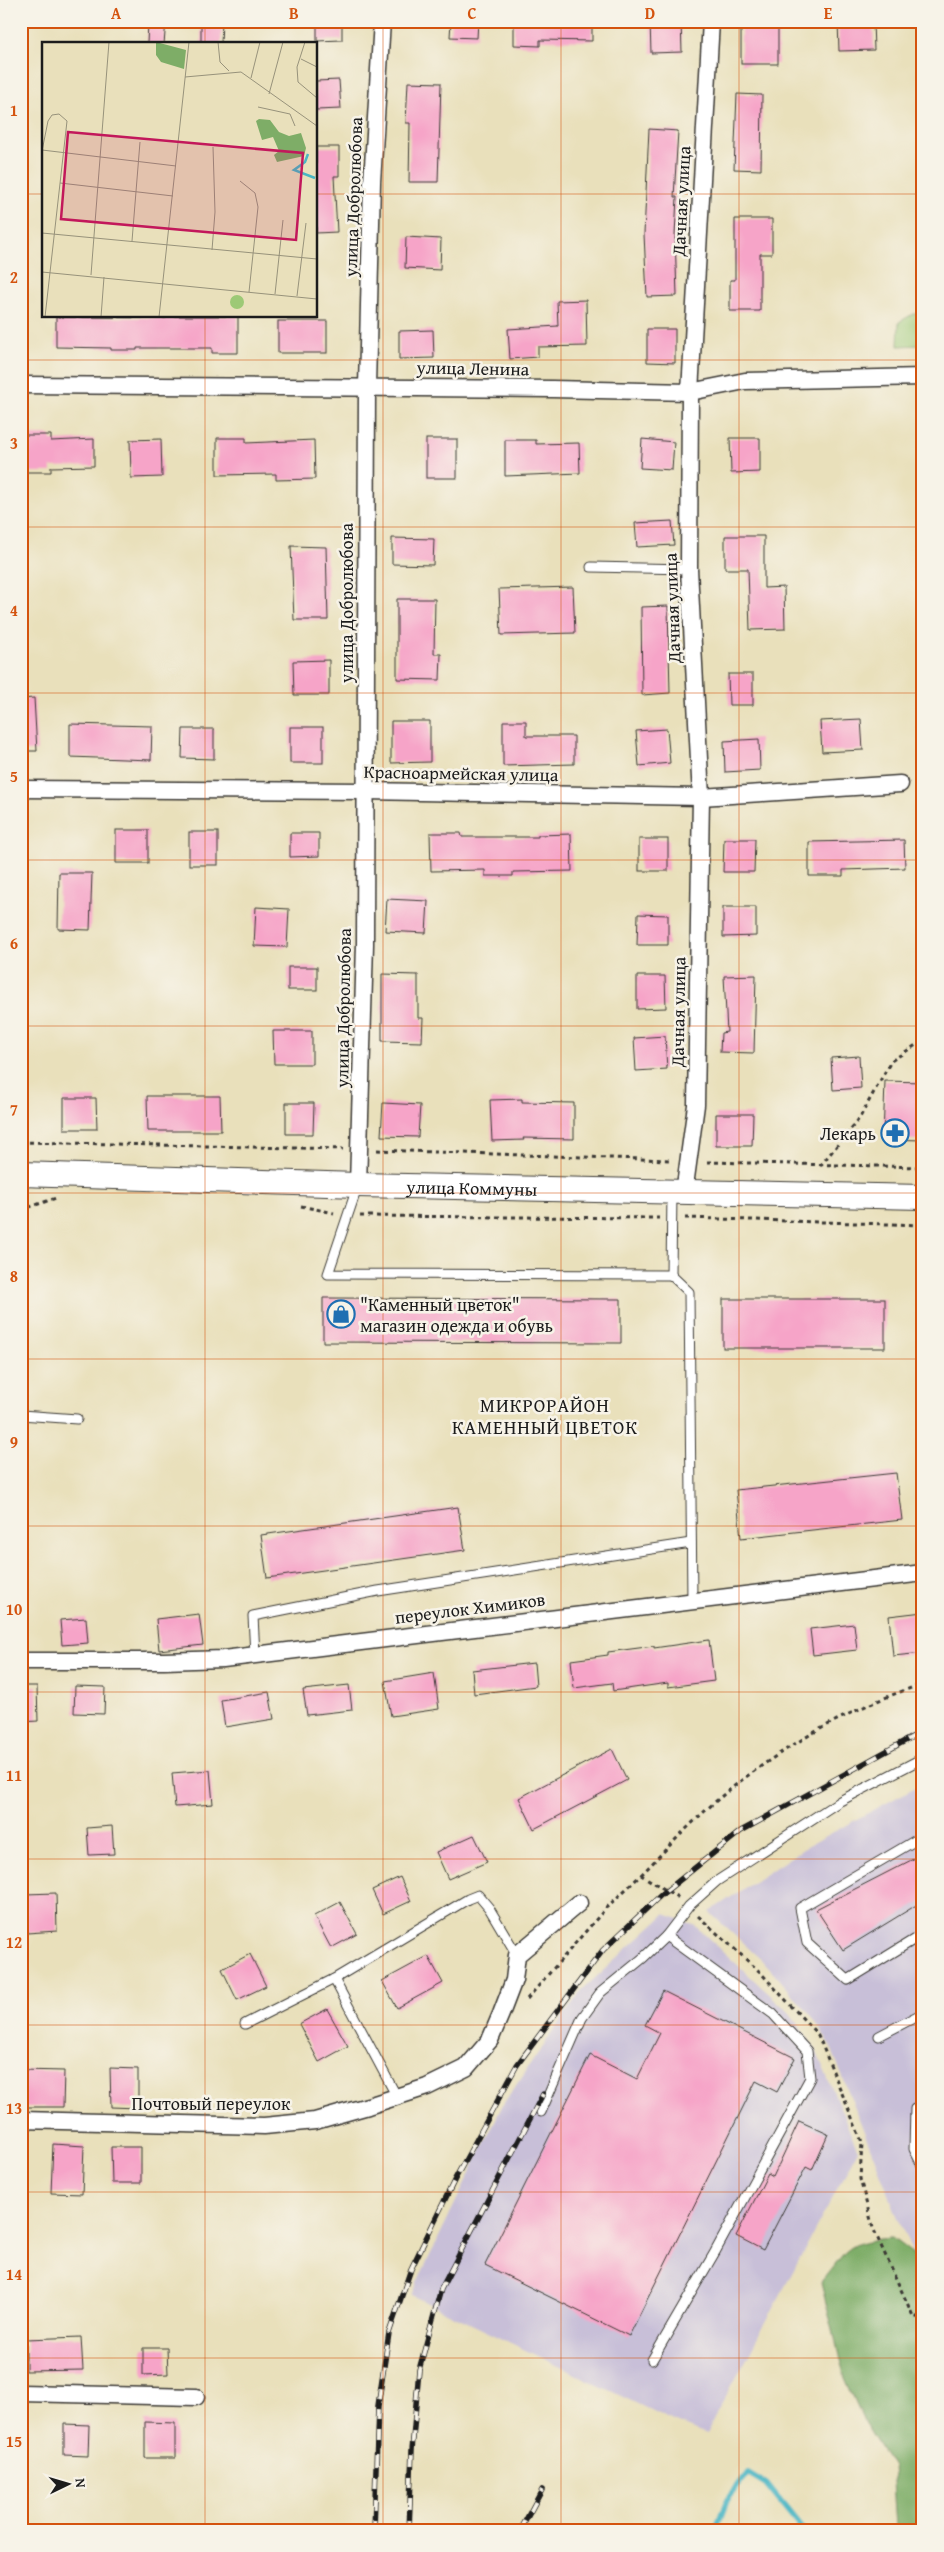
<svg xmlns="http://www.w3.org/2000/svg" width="944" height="2552" font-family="'Gentium Book Plus',serif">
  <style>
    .industrial { fill: #c8bfd8 }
    .green { fill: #9dc976; stroke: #5c7249 }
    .forest { fill: #7ead67; stroke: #4d6442 }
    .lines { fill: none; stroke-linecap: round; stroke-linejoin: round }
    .stream { stroke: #49b6c4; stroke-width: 6 }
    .building { fill: #f6a4c8 }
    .lane-casing { stroke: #3b3934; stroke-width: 11 }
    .street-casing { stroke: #3b3934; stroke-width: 19 }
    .secondary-casing { stroke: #3b3934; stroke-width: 26 }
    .path { stroke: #3b3934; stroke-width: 3; stroke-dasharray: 4 4; stroke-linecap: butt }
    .lane { stroke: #fff; stroke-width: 9 }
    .street { stroke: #fff; stroke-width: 16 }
    .secondary { stroke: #fff; stroke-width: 24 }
    .rail-casing { stroke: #1c1c1c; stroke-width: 5.5 }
    .rail { stroke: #f7f3e8; stroke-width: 4; stroke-dasharray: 11; stroke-linecap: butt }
    .grid { fill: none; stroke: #d4530e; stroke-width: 1; stroke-opacity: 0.55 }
    .labels { text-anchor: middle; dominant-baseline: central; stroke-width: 5; stroke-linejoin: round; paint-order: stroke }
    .street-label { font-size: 18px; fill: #1c1c1c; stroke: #f7f3e8 }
    .poi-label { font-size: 18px; fill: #1c1c1c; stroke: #f7f3e8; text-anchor: end }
    .neighbourhood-label { font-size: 19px; letter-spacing: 1px; fill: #1c1c1c; stroke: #f7f3e8 }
    .inset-river { fill: none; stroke: #49b6c4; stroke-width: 2.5 }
    .inset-road { fill: none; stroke: #97927b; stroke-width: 1 }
    .view { fill: #c2185b; fill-opacity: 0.15; stroke: #c2185b; stroke-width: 2.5 }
    .inset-edge { fill: none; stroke: #1c1c1c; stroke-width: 2.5 }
    .neatline { fill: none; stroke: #d4530e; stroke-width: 2 }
    .grid-label { font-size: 16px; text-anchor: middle; font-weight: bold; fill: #d4530e }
  </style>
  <rect width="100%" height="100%" fill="#f7f3e8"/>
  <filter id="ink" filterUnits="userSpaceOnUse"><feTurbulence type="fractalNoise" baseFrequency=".02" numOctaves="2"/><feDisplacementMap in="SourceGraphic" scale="10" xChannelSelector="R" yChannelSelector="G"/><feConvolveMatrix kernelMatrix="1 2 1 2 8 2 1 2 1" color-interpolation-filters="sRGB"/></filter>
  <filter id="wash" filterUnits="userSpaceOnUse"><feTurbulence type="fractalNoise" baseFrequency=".0096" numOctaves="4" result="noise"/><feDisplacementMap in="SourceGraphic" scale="20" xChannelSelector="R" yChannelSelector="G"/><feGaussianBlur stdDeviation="1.12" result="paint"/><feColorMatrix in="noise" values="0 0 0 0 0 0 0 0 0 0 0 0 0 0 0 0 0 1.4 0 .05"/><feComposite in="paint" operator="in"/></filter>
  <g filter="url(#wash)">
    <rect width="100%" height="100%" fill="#e9e0bb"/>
    <!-- industrial -->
    <g class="industrial">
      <polygon points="923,1783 923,2267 913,2254 898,2218 830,2045 811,2015 767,1965 709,1912 806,1847"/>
      <polygon points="665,1914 693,1924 790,2013 815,2048 858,2150 706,2434 675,2422 411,2295 503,2104 581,1991"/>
    </g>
    <!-- green -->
    <polygon class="green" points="913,314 923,314 923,345 898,346 899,322"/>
    <!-- forest -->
    <path class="forest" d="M892 2238 913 2254 923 2267V2531H898L896 2527 892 2467 864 2422 845 2379 821 2282C848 2249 846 2241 892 2238Z"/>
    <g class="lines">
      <!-- stream -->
      <polyline class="stream" points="715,2531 727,2500 748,2473 766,2484 804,2531"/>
    </g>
    <g id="blocks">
      <!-- building -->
      <g class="building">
        <polygon points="148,21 166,21 164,44 147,44"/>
        <polygon points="201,21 222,21 221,44 201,44"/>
        <polygon points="317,21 342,21 342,40 317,41"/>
        <polygon points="451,21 478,21 477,38 450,37"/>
        <polygon points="514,21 592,21 592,41 540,40 540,46 514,45"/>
        <polygon points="650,21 681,21 682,52 651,53"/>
        <rect x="741" y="21" width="37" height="43"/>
        <polygon points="838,21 873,21 874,50 839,51"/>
        <polygon points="339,80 341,109 316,110 316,81"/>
        <polygon points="408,82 441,83 438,182 409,182 410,123 406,123"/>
        <polygon points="737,94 762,95 761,170 734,169"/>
        <polygon points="649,129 678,131 674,197 677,197 675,235 677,296 647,297 644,234"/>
        <polygon points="316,147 339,147 339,176 334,176 337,232 316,233"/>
        <polygon points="735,219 772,219 772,254 760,254 760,311 730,311 730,280 735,280"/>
        <polygon points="406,237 441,239 440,270 405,268"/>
        <polygon points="586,300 587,346 538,347 538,357 510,359 508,329 558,326 557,301"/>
        <polygon points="166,316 238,316 238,353 212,353 212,348 137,348 137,350 111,350 111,348 56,347 56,317 166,318"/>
        <rect x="278" y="321" width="49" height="32"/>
        <polygon points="647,329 675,329 675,363 647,362"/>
        <polygon points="433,330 434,358 399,359 399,331"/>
        <polygon points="21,435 51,435 51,441 94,439 94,466 51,467 51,472 22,472"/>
        <polygon points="217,438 246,438 246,443 314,440 315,479 276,480 276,474 217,475"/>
        <polygon points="730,438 760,438 760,472 731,473"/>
        <polygon points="161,439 162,477 131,478 130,440"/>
        <rect x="426" y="439" width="31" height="39"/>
        <polygon points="642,439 674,442 672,470 640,468"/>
        <polygon points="505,440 536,440 536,444 579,443 580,473 505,476"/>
        <polygon points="672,521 674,545 637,547 635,523"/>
        <polygon points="725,536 764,536 764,588 784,587 785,629 750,630 748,569 725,569"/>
        <polygon points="392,538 434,539 433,565 392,564"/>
        <polygon points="291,546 326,547 328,620 294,620"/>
        <polygon points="573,587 575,633 501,635 499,589"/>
        <polygon points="397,599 435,599 434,654 441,654 440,680 397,679"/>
        <polygon points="668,606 670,693 642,695 641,607"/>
        <polygon points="329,660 329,695 294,695 293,661"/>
        <polygon points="728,674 753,674 753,705 729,705"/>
        <polygon points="34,698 37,751 21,751 21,699"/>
        <polygon points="861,719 863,750 822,752 820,721"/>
        <polygon points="391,721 430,721 430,762 391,763"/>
        <polygon points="503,721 526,721 526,736 574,736 574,764 503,766"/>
        <polygon points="70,724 152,726 151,760 70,757"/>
        <rect x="290" y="727" width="33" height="36"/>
        <polygon points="183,729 214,729 214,759 182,758"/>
        <polygon points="667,729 670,763 639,766 636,731"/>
        <polygon points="759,739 760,770 725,772 724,741"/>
        <rect x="116" y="830" width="32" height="33"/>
        <rect x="189" y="832" width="29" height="33"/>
        <polygon points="290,833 319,833 319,856 290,857"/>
        <polygon points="430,833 461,833 462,837 538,837 538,835 571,834 572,871 513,872 513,876 485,876 485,870 431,871"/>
        <rect x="639" y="839" width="29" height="32"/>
        <polygon points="724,839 755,839 754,872 723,872"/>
        <polygon points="904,840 905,868 843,870 843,876 809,876 809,842"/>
        <polygon points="59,873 92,873 90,930 58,929"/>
        <polygon points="387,899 428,901 426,933 385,931"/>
        <polygon points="256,907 289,909 287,947 254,946"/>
        <polygon points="723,907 756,907 756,936 723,937"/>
        <polygon points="638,914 668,915 668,945 637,945"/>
        <rect x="288" y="967" width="29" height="23"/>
        <polygon points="382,974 418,975 418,1018 423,1018 422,1042 382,1041"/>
        <polygon points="756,975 754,1053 720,1052 721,1033 727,1032 724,976"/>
        <polygon points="637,976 665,976 666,1008 637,1009"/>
        <polygon points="273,1031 312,1031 312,1064 274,1064"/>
        <polygon points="665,1036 667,1069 636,1071 634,1038"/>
        <polygon points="859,1056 861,1088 833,1090 831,1058"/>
        <polygon points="885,1081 923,1082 923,1140 883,1139"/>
        <polygon points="147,1096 220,1096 221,1131 148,1131"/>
        <polygon points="64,1098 96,1098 97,1129 64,1129"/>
        <polygon points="522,1099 522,1102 574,1103 574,1139 523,1138 524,1140 492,1141 490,1100"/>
        <polygon points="286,1103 314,1103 313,1134 286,1134"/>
        <polygon points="383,1103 420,1105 418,1137 381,1136"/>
        <polygon points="716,1114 753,1114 752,1146 716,1146"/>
        <polygon points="323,1298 621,1299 621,1343 323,1342"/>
        <rect x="723" y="1299" width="162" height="49"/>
        <polygon points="896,1473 902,1520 741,1538 736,1490"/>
        <polygon points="458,1507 465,1550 267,1578 261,1535"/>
        <polygon points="923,1612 923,1653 893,1656 889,1616"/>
        <polygon points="199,1614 203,1645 159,1650 156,1619"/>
        <polygon points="86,1618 88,1643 62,1645 60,1620"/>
        <polygon points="854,1624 857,1650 813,1655 810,1629"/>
        <polygon points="709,1640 714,1681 668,1687 668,1683 613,1691 612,1683 574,1688 571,1660 608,1655 608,1652 654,1646 654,1648"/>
        <polygon points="534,1663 536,1686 474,1694 472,1670"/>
        <polygon points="434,1673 439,1709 391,1716 385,1681"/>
        <polygon points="349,1685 352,1710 307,1715 303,1690"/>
        <polygon points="21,1686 37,1686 38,1721 21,1722"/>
        <polygon points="75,1686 105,1687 104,1714 74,1713"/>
        <polygon points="269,1692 274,1719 225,1727 221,1700"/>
        <polygon points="612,1749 627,1780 534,1829 519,1798"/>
        <polygon points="210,1770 213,1804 175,1807 172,1773"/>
        <polygon points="112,1826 114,1854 89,1855 87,1828"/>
        <polygon points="474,1835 487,1862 448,1879 436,1852"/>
        <polygon points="923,1854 923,1901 843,1950 816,1909"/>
        <polygon points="400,1877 411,1901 383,1914 372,1890"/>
        <polygon points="56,1893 57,1931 27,1933 25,1894"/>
        <polygon points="340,1902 357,1934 331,1948 314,1916"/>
        <polygon points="250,1954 266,1986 237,2000 222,1969"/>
        <polygon points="428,1956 443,1983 397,2008 382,1981"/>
        <polygon points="663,1991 795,2058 777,2092 756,2081 629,2336 485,2265 590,2055 637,2079 660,2033 645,2025"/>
        <polygon points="327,2009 348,2046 319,2062 299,2024"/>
        <polygon points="110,2068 138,2069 138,2108 111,2107"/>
        <polygon points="21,2070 64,2071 63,2107 21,2107"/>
        <polygon points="799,2121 828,2134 812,2170 806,2167 763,2250 736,2236 768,2174 773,2177"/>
        <polygon points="53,2144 84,2146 82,2194 51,2193"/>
        <polygon points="111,2147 141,2147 141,2183 112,2183"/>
        <polygon points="81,2337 83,2370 26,2371 26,2339"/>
        <polygon points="143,2348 167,2348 168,2374 143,2375"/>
        <polygon points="145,2422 175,2423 175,2458 145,2458"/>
        <polygon points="64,2424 89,2425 88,2456 64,2455"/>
      </g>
    </g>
  </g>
  <g filter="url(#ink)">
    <use href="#blocks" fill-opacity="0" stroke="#3b3934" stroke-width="1"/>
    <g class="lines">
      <!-- lane casing -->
      <g class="lane-casing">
        <g id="lane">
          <polyline points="591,567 689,569"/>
          <polyline points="358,1185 328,1274 671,1275 672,1192"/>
          <polyline points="671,1275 689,1292 692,1601"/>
          <polyline points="21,1415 77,1419"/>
          <polyline points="255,1655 253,1616 378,1591 691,1543"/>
          <polyline points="923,1836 800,1908 807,1943 848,1980 923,1934"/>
          <polyline points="666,1936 689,1906 717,1881 840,1801 923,1758"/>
          <polyline points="334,1979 397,2097"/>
          <polyline points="245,2024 334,1979 468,1899 478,1895 489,1908 517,1955"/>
          <polyline points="879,2036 923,2013"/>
          <polyline points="923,2106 915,2109 914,2149 923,2167"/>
          <polyline points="541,2112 582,2018 600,1993 643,1958 666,1936 773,2014 807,2051 810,2078 715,2252 652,2360"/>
        </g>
      </g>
      <!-- street casing -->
      <g class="street-casing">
        <g id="street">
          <polyline points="21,385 552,389 690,392 745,381 923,377"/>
          <polyline points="21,789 365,791 701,797 900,784"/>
          <polyline points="358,1185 365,944 367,387 372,182 382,21"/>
          <polyline points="684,1193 696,1105 701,797 689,569 690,392 711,21"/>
          <polyline points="21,1661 164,1661 223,1659 923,1573"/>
          <polyline points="21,2120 264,2126 315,2121 368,2106 427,2087 466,2068 490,2040 501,2014 514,1980 517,1955 579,1903"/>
          <polyline points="21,2393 196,2397"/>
        </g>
      </g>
      <!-- secondary casing -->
      <g class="secondary-casing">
        <g id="secondary">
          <path id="s1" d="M21 1174 358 1185 923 1197"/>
        </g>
      </g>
      <!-- path -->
      <g class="path">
        <polyline points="21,1142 343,1149"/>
        <polyline points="377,1150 670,1160"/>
        <polyline points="707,1162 923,1167"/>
        <polyline points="820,1166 859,1119 891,1061 919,1043 923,1038"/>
        <polyline points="301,1206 334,1213"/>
        <polyline points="21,1210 56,1198"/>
        <polyline points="360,1216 659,1218"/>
        <polyline points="685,1218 923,1225"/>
        <path d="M641 1875C672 1843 703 1810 738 1783 793 1741 857 1705 923 1684"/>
        <polyline points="698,1916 760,1972 818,2035 862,2142 860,2179 873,2228 913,2316 923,2319"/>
        <polyline points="527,1999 606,1908 641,1875 679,1898"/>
      </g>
      <!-- lane -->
      <use href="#lane" class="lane"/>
      <!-- street -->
      <use href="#street" class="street"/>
      <!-- secondary -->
      <use href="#secondary" class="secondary"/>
      <!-- rail casing -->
      <g class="rail-casing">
        <g id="rail">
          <polyline points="374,2531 378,2406 389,2333 411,2269 455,2179 517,2065 603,1950 661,1895 741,1831 923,1731"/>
          <polyline points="409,2531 412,2450 419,2370 441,2289 543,2094"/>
          <polyline points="520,2531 542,2490"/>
        </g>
      </g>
      <!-- rail -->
      <use href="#rail" class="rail"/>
    </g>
  </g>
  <!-- grid -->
  <path class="grid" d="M205 21V44M383 21V2531M561 21V2531M739 21V2531M21 194H44M316 194H923M205 316V2531M21 360H923M21 527H923M21 693H923M21 860H923M21 1026H923M21 1193H923M21 1359H923M21 1526H923M21 1692H923M21 1859H923M21 2025H923M21 2192H923M21 2358H923"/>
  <!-- icons -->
  <defs>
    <g id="pharmacy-ring" transform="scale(1.4375)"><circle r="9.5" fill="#f7f3e8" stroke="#1f6fb2" stroke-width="1.5"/><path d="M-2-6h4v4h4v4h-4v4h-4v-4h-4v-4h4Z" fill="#1f6fb2"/></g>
    <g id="shop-ring" transform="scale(1.4375)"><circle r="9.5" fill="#f7f3e8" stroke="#1f6fb2" stroke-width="1.5"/><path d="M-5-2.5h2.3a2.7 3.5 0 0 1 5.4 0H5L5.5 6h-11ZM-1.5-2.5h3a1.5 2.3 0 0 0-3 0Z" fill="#1f6fb2"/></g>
  </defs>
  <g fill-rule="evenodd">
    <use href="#pharmacy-ring" x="895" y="1133"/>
    <use href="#shop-ring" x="341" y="1314"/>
  </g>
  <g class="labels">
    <!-- street labels -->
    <g class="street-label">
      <text transform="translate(353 197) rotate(-88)">улица Добролюбова</text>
      <text transform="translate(681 201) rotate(-87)">Дачная улица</text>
      <text transform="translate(473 368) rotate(1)">улица Ленина</text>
      <text transform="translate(346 603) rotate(-90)">улица Добролюбова</text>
      <text transform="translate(672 608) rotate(-92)">Дачная улица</text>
      <text transform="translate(461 773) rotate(1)">Красноармейская улица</text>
      <text transform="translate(343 1008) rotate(-89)">улица Добролюбова</text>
      <text transform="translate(678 1012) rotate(-89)">Дачная улица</text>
      <text stroke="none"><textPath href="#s1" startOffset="451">улица Коммуны</textPath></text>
      <text transform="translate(470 1608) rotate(-7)">переулок Химиков</text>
      <text x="211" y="2103">Почтовый переулок</text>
    </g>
    <!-- poi labels -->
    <g class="poi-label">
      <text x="876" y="1133">Лекарь</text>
      <text x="360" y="1304" text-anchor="start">"Каменный цветок"<tspan x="360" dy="21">магазин одежда и обувь</tspan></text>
    </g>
    <!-- neighbourhood labels -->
    <g class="neighbourhood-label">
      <text x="545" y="1405">МИКРОРАЙОН<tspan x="545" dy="22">КАМЕННЫЙ ЦВЕТОК</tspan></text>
    </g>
  </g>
  <!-- overview -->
  <g transform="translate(42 42)">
    <rect width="275" height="275" fill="#e9e0bb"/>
    <path d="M188 260a7 7 0 1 1 14 0a7 7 0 1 1-14 0Z" fill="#9dc976"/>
    <path d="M114 0 144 8 142 27 119 20 114 13ZM217 77 228 78 237 90 247 94 259 91 264 106 262 114 235 120 232 113 237 109 231 95 220 98 214 79Z" fill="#7ead67"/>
    <path class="inset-river" d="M266 112 263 120 252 128 273 136"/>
    <path class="inset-road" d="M176 0 178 20 187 29M263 0 255 25 256 40 275 56M259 17 275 25M143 35 199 30 275 84M209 36 218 0M227 52 241 0M216 65 248 72 253 84M0 108 134 124M0 109 6 79 10 73 17 72 25 79 24 88 3 275M198 139 213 151 216 165 207 250M18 141 131 154M0 191 275 217M90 199 98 100M170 208 173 170 171 105M0 230 275 257M49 233 67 0M233 252 241 178M255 254 264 181M59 275 62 235M117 275 147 0"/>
    <path class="view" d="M26 90 261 111 254 198 19 177Z"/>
    <rect width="275" height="275" class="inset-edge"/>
  </g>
  <!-- margin -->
  <rect width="944" height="2552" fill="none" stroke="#f7f3e8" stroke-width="55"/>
  <!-- north arrow -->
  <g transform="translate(68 2484) rotate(85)" stroke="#f7f3e8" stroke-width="4" paint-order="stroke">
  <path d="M0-4L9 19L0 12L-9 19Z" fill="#1c1c1c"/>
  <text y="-8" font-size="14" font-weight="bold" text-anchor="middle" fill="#1c1c1c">N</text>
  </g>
  <rect x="28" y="28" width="888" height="2496" class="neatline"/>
  <g class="grid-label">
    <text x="116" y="19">A</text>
    <text x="294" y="19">B</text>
    <text x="472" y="19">C</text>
    <text x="650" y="19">D</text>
    <text x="828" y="19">E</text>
    <text x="14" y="116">1</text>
    <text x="14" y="283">2</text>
    <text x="14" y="449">3</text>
    <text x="14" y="616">4</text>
    <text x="14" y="782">5</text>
    <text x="14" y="949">6</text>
    <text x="14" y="1115">7</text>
    <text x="14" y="1282">8</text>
    <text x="14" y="1448">9</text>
    <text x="14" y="1615">10</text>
    <text x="14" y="1781">11</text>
    <text x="14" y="1948">12</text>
    <text x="14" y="2114">13</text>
    <text x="14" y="2280">14</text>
    <text x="14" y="2447">15</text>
  </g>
</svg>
